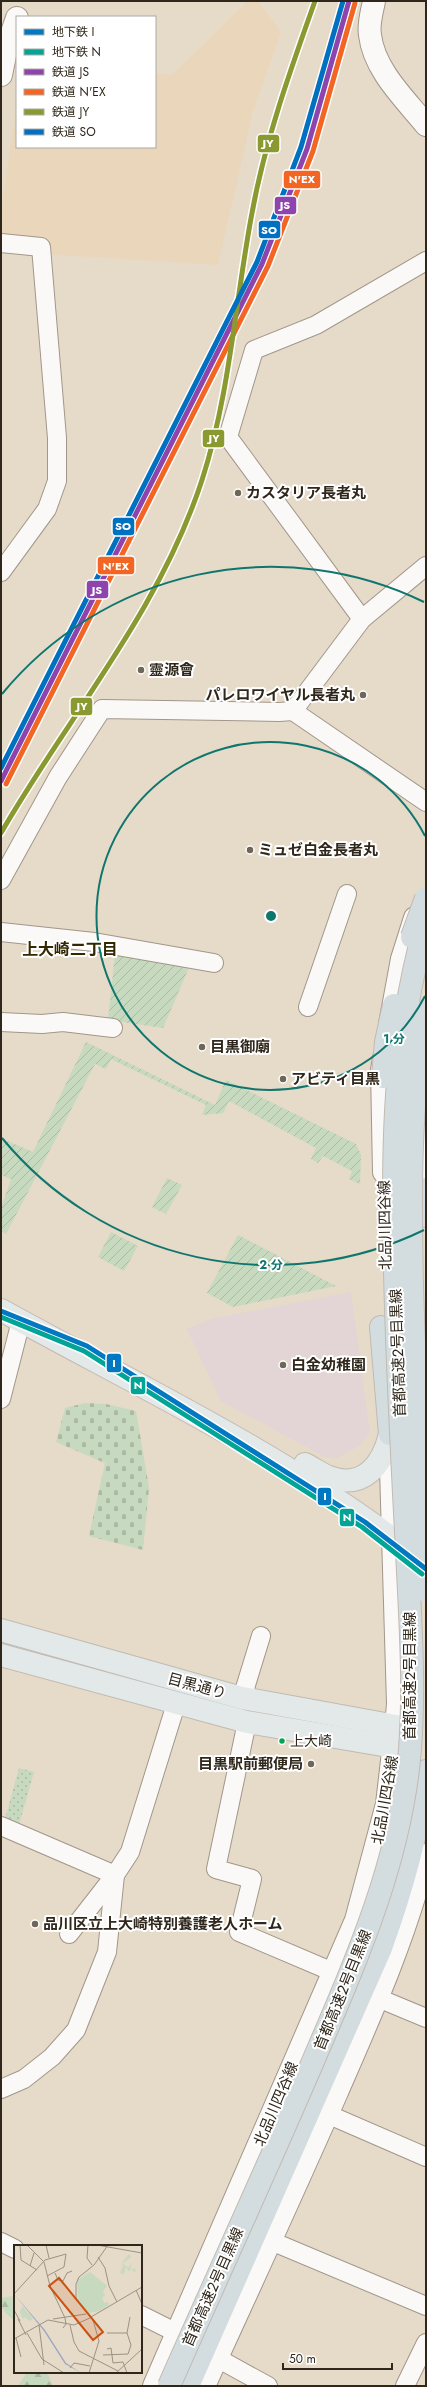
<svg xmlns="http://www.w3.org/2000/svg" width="427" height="2387" font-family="Jost,'Noto Sans JP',sans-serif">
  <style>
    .built { fill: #ead6ba }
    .education { fill: #e3d4d6 }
    .grass { fill: url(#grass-dots) }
    .forest { fill: url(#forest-firs) }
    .cemetery { fill: url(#cemetery-stones) }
    .garden { fill: url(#garden-furrows) }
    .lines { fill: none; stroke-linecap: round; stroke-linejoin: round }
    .primary-tunnel { stroke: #c1b6a6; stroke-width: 22; stroke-dasharray: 22 11; stroke-linecap: butt }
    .minor-casing { stroke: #a1978a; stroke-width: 20 }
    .tertiary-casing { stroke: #a1978a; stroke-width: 24 }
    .secondary-casing { stroke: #a1978a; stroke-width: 24 }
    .primary-casing { stroke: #c1bab2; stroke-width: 24 }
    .motorway-casing { stroke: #c1bab2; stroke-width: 24 }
    .minor { stroke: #fbf9f7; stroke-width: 18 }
    .tertiary { stroke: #fbf9f7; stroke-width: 22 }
    .secondary { stroke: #fbf9f7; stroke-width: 22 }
    .primary { stroke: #e3e8e9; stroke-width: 22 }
    .motorway { stroke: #d3dde0; stroke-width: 22 }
    .motorway-bridge-casing { stroke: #c1bab2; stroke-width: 24; stroke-linecap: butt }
    .motorway-bridge { stroke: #d3dde0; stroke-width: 22 }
    .rail-1-casing { stroke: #fff; stroke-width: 8 }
    .rail-2-casing { stroke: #fff; stroke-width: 8 }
    .rail-3-casing { stroke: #fff; stroke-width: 8 }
    .rail-4-casing { stroke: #fff; stroke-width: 8 }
    .rail-1 { stroke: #8e44ad; stroke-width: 5 }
    .rail-2 { stroke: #f26522; stroke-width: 5 }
    .rail-3 { stroke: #8a9a30; stroke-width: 5 }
    .rail-4 { stroke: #0071c1; stroke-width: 5 }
    .metro-1-casing { stroke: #fff; stroke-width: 8 }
    .metro-2-casing { stroke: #fff; stroke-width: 8 }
    .metro-1 { stroke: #0079c2; stroke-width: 5 }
    .metro-2 { stroke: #02a595; stroke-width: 5 }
    .ring { fill: none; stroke: #0f766e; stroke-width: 2 }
    .poi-dot { fill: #6f6658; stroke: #fff; stroke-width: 1.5 }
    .bus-dot { fill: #00a651; stroke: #fff; stroke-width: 1.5 }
    .labels { text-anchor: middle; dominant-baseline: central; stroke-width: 4; stroke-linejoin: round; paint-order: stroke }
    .bus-label { font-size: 14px; fill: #2f271b; stroke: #fff; text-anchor: start }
    .poi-label { font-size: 15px; font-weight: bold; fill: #2f271b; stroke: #fff; text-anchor: start }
    .street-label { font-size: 15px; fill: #2f271b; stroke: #fff }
    .neighbourhood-label { font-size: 16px; font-weight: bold; fill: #342800; stroke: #fff }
    .inset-road { fill: none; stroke: #9d9283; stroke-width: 1 }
    .view { fill: #cc520e; fill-opacity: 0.15; stroke: #cc520e; stroke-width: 2 }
    .inset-edge { fill: none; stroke: #2f271b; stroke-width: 2 }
    .centre { fill: #0f766e; stroke: #fff; stroke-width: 2 }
    .ring-label { font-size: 12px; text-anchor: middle; font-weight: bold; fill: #0f766e; stroke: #fff; stroke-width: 4; stroke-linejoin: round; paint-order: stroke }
    .line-badge { stroke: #fff; stroke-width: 1.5 }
    .badge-label { font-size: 11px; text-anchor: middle; font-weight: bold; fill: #fff }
  </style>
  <defs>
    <pattern id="grass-dots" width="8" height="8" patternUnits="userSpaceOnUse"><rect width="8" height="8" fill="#c7d9bf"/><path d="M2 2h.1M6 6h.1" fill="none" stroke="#abbaa4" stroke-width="1.8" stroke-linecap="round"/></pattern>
    <pattern id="forest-firs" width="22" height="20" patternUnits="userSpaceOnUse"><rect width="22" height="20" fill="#c7d9bf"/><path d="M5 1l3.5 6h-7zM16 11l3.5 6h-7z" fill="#abbaa4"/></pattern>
    <pattern id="cemetery-stones" width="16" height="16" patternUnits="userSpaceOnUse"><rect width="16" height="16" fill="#c7d9bf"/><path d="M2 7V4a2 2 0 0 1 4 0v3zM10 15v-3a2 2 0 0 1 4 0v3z" fill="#abbaa4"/></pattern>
    <pattern id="garden-furrows" width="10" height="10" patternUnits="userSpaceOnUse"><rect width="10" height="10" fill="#c7d9bf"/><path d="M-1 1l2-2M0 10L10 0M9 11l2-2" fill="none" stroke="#abbaa4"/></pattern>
  </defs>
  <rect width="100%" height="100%" fill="#e6dac9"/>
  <!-- built -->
  <polygon class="built" points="248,1 258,1 281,32 253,111 218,265 47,254 1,237 1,210 17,104 17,147 155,147 155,73 172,75"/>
  <!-- education -->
  <polygon class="education" points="351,1292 370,1433 360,1445 338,1458 325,1457 221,1401 187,1329 211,1319"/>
  <!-- grass -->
  <polygon class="grass" points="19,1768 34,1772 18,1828 4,1823"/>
  <!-- forest -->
  <g class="forest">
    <path d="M12 2296 15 2304V2321C6 2314 1 2310 1 2298Z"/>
    <polygon points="27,2372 47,2372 53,2386 18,2386"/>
  </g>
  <!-- cemetery -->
  <polygon class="cemetery" points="85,1403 106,1404 136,1411 149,1488 143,1550 89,1536 105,1463 56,1442 65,1408"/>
  <!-- garden -->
  <g class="garden">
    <polygon points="115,954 191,963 163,1028 108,1020"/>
    <polygon points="86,1042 215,1105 226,1080 356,1144 361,1155 360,1184 349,1179 352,1171 323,1156 318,1163 311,1159 316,1148 229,1101 223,1113 202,1115 206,1105 111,1059 106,1069 95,1064 6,1234 1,1231 1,1208 11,1179 1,1175 1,1144 3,1139 33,1152"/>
    <polygon points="167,1178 182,1185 166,1214 152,1207"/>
    <polygon points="111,1232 138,1246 124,1271 98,1257"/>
    <polygon points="238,1235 336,1286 233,1307 207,1293"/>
  </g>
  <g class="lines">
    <!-- primary-tunnel -->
    <polyline class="primary-tunnel" points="394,1747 426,1751"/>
    <!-- minor casing -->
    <g class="minor-casing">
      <g id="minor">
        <polyline points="1,243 41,247 57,438 57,481 47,509 1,572"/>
        <polyline points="426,566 362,619 293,711 426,802"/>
        <polyline points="362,619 228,437 254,350 316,325 426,261"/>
        <polyline points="1,880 58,777 102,709 279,712 293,711"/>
        <polyline points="1,932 94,942 214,963"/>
        <polyline points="308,1007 347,894"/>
        <polyline points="1,1022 42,1024 63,1022 113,1028"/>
        <polyline points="1,1399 21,1321"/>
        <polyline points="242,1698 261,1636"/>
        <polyline points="247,1722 216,1869 252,1879 239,1932 333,1972"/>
        <polyline points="1,1826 115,1875"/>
        <polyline points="69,1934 115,1875 130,1852 176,1704"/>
        <polyline points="378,1998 426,2018"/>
        <polyline points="1,2089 24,2079 52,2057 76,2030 107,1952 115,1875"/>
        <polyline points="327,2114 426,2157"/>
        <polyline points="271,2241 426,2306"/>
        <polyline points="1,2242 15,2249"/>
        <polyline points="141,2315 177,2333"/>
        <polyline points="217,2358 268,2386"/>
        <polyline points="405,2386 426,2343"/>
      </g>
    </g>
    <!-- tertiary casing -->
    <g class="tertiary-casing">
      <g id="tertiary">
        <path d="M374 1C372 12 368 24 370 35 374 70 405 99 426 125"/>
        <polyline points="1,75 6,50 17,18"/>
      </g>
    </g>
    <!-- secondary casing -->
    <g class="secondary-casing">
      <g id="secondary">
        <polyline points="390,1024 402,959 415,918"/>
        <polyline points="384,1172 382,1070 384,1058"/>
        <polyline points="422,1208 426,1121"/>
        <polyline points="154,2386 356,1920 387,1804 396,1726 398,1704 390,1434"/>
        <path d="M204 2386C249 2288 294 2190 337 2092 371 2014 405 1938 426 1855"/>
      </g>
    </g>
    <!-- primary casing -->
    <g class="primary-casing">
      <g id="primary">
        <path d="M1 1310C133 1383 272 1449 393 1539"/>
        <path d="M305 1464C313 1468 321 1474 329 1477 364 1490 383 1464 390 1434"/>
        <polyline points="1,1630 242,1698 396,1726"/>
        <polyline points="1,1655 247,1722 394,1747"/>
      </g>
    </g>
    <!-- motorway casing -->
    <g class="motorway-casing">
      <g id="motorway">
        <polyline points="426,1189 426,1216"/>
        <polyline points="381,1327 390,1434"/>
        <path d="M188 2386 381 1948C403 1887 417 1836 426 1771"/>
      </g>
    </g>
    <!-- minor -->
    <use href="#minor" class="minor"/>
    <!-- tertiary -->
    <use href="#tertiary" class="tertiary"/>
    <!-- secondary -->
    <use href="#secondary" class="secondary"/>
    <!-- primary -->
    <use href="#primary" class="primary"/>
    <!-- motorway -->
    <use href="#motorway" class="motorway"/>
    <!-- motorway-bridge casing -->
    <g class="motorway-bridge-casing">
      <g id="motorway-bridge">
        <polyline points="412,937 426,898"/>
        <path d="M426 1011C409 1101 410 1194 412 1286 415 1388 421 1490 426 1591"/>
        <polyline points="383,1077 386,1042 394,1005"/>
        <path d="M169 2386C216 2279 265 2173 311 2066 355 1963 401 1862 410 1749 415 1683 410 1617 407 1551 402 1457 397 1364 395 1270 392 1153 393 1036 426 923"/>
      </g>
    </g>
    <!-- motorway-bridge -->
    <use href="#motorway-bridge" class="motorway-bridge"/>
    <!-- rail-1 casing -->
    <g class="rail-1-casing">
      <polyline id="rail-1" points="1,781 262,264 307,149 349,1"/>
    </g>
    <!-- rail-2 casing -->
    <g class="rail-2-casing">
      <polyline id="rail-2" points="6,784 268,266 313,151 355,3"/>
    </g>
    <!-- rail-3 casing -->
    <g class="rail-3-casing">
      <path id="rail-3" d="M1 833C69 715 159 612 202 480 230 394 235 302 252 213 265 141 290 71 315 1"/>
    </g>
    <!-- rail-4 casing -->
    <g class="rail-4-casing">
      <polyline id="rail-4" points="1,768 257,262 301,147 343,1"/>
    </g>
    <!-- rail-1 -->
    <use href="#rail-1" class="rail-1"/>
    <!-- rail-2 -->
    <use href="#rail-2" class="rail-2"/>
    <!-- rail-3 -->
    <use href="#rail-3" class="rail-3"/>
    <!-- rail-4 -->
    <use href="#rail-4" class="rail-4"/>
    <!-- metro-1 casing -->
    <g class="metro-1-casing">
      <polyline id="metro-1" points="1,1311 87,1346 365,1522 426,1569"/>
    </g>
    <!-- metro-2 casing -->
    <g class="metro-2-casing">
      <polyline id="metro-2" points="1,1317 84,1351 362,1527 422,1574"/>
    </g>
    <!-- metro-1 -->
    <use href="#metro-1" class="metro-1"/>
    <!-- metro-2 -->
    <use href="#metro-2" class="metro-2"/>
  </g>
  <!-- distance rings -->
  <g class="ring">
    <path d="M425 996A174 174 0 1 1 425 836"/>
    <path d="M424 1230A349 349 0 0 1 2 1138M2 694A349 349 0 0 1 424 602"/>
  </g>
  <!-- markers -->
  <g class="poi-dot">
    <circle cx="238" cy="493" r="4"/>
    <circle cx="141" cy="670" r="4"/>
    <circle cx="363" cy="695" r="4"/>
    <circle cx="250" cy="850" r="4"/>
    <circle cx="202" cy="1047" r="4"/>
    <circle cx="283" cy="1079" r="4"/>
    <circle cx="283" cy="1365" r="4"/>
    <circle cx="311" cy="1764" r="4"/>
    <circle cx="35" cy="1924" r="4"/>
  </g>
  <circle class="bus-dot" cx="282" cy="1741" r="3.5"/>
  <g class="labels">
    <!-- bus labels -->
    <g class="bus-label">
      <text x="290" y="1741">上大崎</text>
    </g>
    <!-- poi labels -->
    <g class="poi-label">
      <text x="246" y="493">カスタリア長者丸</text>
      <text x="149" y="670">靈源會</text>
      <text x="355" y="695" text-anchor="end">パレロワイヤル長者丸</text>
      <text x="258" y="850">ミュゼ白金長者丸</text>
      <text x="210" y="1047">目黒御廟</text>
      <text x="291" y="1079">アビティ目黒</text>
      <text x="291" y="1365">白金幼稚園</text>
      <text x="303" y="1764" text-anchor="end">目黒駅前郵便局</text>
      <text x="43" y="1924">品川区立上大崎特別養護老人ホーム</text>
    </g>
    <!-- street labels -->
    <g class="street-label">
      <text transform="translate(385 1225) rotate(-91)">北品川四谷線</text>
      <text transform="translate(398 1353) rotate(-92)">首都高速2号目黒線</text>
      <text transform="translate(410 1676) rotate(-90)">首都高速2号目黒線</text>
      <text transform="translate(197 1686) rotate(15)">目黒通り</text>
      <text transform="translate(385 1800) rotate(-80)">北品川四谷線</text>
      <text transform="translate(343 1990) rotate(-68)">首都高速2号目黒線</text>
      <text transform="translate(276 2104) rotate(-67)">北品川四谷線</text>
      <text transform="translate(213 2287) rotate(-66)">首都高速2号目黒線</text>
    </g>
    <!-- neighbourhood labels -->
    <g class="neighbourhood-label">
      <text x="70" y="949">上大崎二丁目</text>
    </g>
  </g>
  <!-- overview -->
  <g transform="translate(14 2245)">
    <rect width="128" height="128" fill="#e6dac9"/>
    <path d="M70 54H79L85 66 74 68 70 63ZM8 61 19 74 15 76 11 72 9 74 6 67Z" fill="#c7d9bf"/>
    <path d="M115 9 117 12 108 19 113 21 114 23 118 18 116 25 121 23 122 28 118 25 114 26 112 21 110 29 106 28 109 21 107 19 108 18ZM76 27 93 41 89 46 91 51 88 52 90 58 94 57 95 60 85 66 79 55 70 54V58H74L80 63 70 59V63L64 56 63 35Z" fill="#c7d9bf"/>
    <path d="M0 49 31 85 52 118 67 128 51 119 30 86Z" fill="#98a8c1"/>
    <path class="inset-road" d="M6 0 7 15 23 25M13 0 30 17 36 41 51 73 52 79 49 83M32 0 35 13M74 0 73 13 78 20M83 0 128 8M84 12 91 23 95 41 103 57M16 21 20 8M41 28 44 35 49 36 53 28 58 26M33 31 50 22 52 9M122 45 128 59M0 49 31 15 52 9M0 65 6 76M77 72 128 42M4 74 12 90M39 74 72 69M25 80 30 120M56 80 60 97 65 106 104 126M13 88 28 114 50 128M93 88H113M2 93 7 112M0 94 34 75 60 80 76 73M93 104 97 103 99 118 109 117 113 128M89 110 114 109 117 100 113 88 116 72M56 123 60 118 76 121M75 128 85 96 79 75 62 54V39L65 32 80 20 94 0M102 128 128 104"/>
    <path class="view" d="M45 33 89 87 79 95 35 41Z"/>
    <rect width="128" height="128" class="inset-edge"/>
  </g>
  <circle cx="271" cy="916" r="6" class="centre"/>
  <g class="ring-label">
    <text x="394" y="1043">1 分</text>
    <text x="271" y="1269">2 分</text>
  </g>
  <g class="line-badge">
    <rect x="257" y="134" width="23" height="19" rx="4" fill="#8a9a30"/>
    <rect x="283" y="170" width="38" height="19" rx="4" fill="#f26522"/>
    <rect x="274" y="196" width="23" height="19" rx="4" fill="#8e44ad"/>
    <rect x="258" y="220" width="23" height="19" rx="4" fill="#0071c1"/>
    <rect x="202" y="429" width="23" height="19" rx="4" fill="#8a9a30"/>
    <rect x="112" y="517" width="23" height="19" rx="4" fill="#0071c1"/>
    <rect x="97" y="556" width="38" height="19" rx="4" fill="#f26522"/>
    <rect x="86" y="580" width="23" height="19" rx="4" fill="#8e44ad"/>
    <rect x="70" y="697" width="23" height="19" rx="4" fill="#8a9a30"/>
    <rect x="106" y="1353" width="16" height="20" rx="4" fill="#0079c2"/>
    <rect x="130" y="1376" width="16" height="19" rx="4" fill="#02a595"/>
    <rect x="317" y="1487" width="15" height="19" rx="4" fill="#0079c2"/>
    <rect x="339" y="1508" width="16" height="19" rx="4" fill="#02a595"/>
  </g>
  <g class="badge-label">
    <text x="268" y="147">JY</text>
    <text x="302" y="183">N'EX</text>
    <text x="285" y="209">JS</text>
    <text x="269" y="234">SO</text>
    <text x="214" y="442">JY</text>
    <text x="123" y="530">SO</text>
    <text x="116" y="570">N'EX</text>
    <text x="97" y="594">JS</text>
    <text x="82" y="710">JY</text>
    <text x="114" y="1367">I</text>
    <text x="138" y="1389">N</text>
    <text x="325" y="1500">I</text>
    <text x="347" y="1521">N</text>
  </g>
  <!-- border -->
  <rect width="427" height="2387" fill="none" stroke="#2f271b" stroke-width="4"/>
  <!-- legend -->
  <rect x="16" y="16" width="140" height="132" fill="#ffffff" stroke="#aca9a4"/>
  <rect x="24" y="29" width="20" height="6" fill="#0079c2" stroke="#aca9a4"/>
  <text x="52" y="36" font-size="12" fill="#2f271b">地下鉄 I</text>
  <rect x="24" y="49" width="20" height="6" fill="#02a595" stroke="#aca9a4"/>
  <text x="52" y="56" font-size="12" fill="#2f271b">地下鉄 N</text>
  <rect x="24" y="69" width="20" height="6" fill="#8e44ad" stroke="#aca9a4"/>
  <text x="52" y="76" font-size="12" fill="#2f271b">鉄道 JS</text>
  <rect x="24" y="89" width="20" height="6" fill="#f26522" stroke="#aca9a4"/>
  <text x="52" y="96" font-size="12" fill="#2f271b">鉄道 N'EX</text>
  <rect x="24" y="109" width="20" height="6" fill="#8a9a30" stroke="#aca9a4"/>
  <text x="52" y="116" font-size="12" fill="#2f271b">鉄道 JY</text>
  <rect x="24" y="129" width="20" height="6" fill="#0071c1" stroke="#aca9a4"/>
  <text x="52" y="136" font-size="12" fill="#2f271b">鉄道 SO</text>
  <!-- scale -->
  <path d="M283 2363v6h109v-6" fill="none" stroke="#2f271b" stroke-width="2"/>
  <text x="289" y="2363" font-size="12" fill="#2f271b" stroke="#ffffff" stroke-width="3" paint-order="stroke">50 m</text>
</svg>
